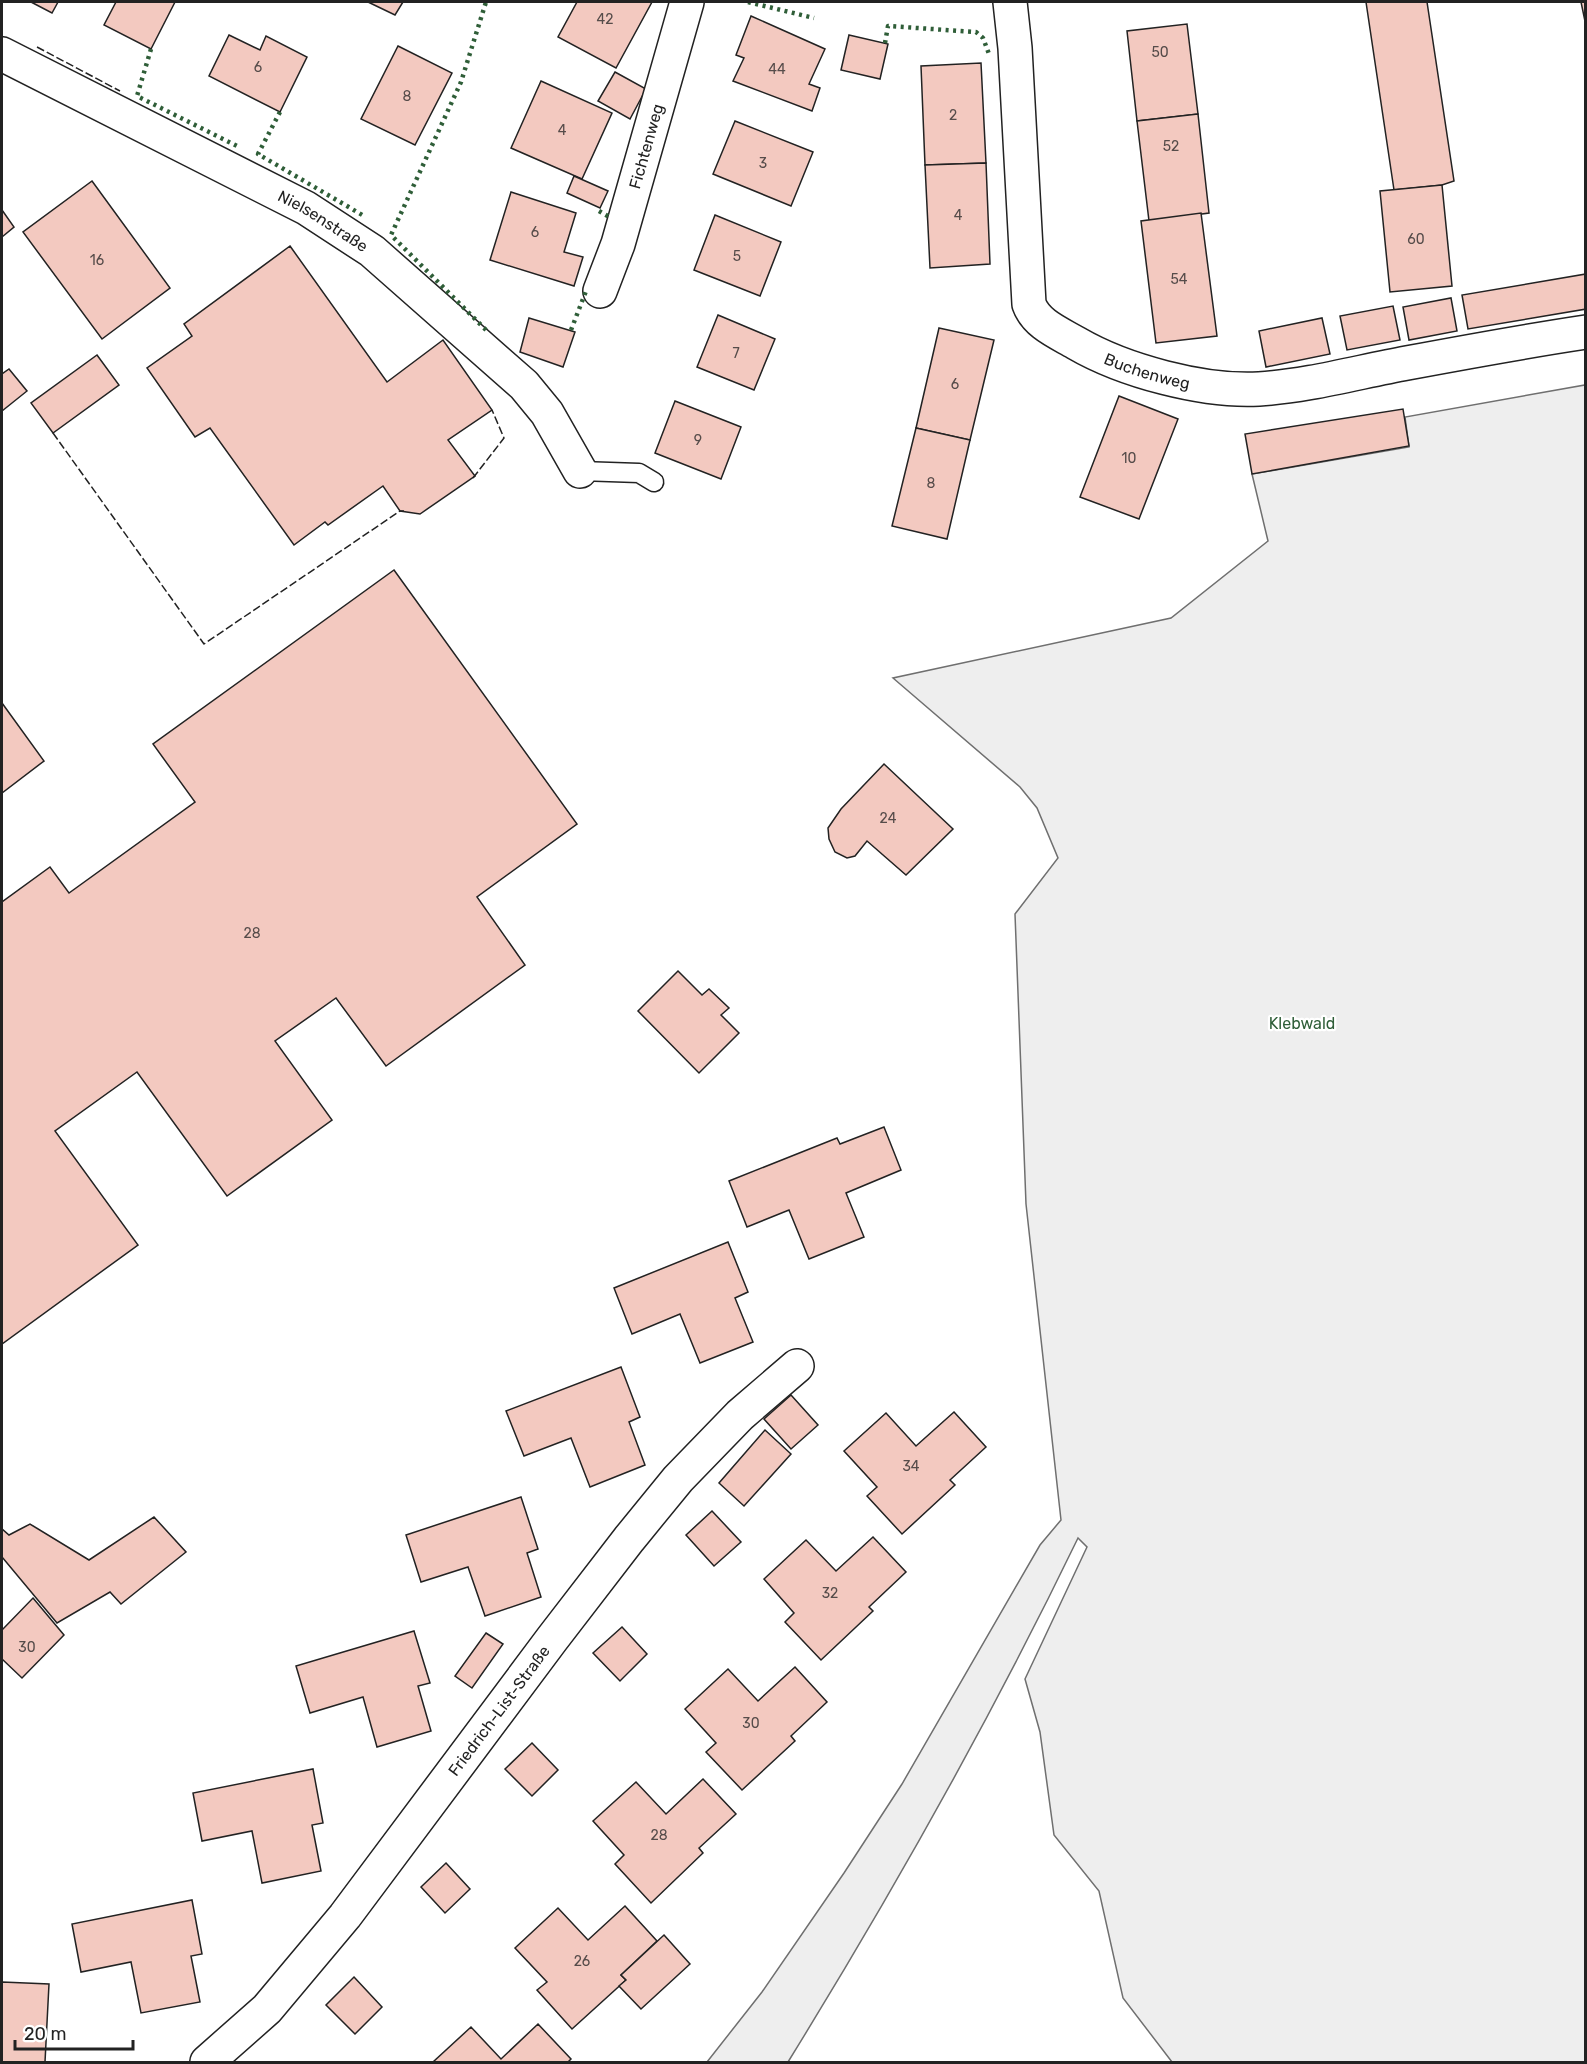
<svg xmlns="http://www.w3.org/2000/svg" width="1587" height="2064" font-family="Rubik,sans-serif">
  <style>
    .green { fill: #eee; stroke: #6f6f6f; stroke-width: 1.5 }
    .building { fill: #f3c9c0; stroke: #222; stroke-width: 1.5 }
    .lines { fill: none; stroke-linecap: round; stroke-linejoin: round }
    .service-casing { stroke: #222; stroke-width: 21 }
    .minor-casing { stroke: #222; stroke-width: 36 }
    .service { stroke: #fff; stroke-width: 18 }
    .minor { stroke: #fff; stroke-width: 33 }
    .hedge { stroke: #2f5e38; stroke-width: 4.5; stroke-dasharray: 3 4.5; stroke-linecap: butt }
    .fence { stroke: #222; stroke-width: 1.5; stroke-dasharray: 8 3; stroke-linecap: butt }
    .labels { text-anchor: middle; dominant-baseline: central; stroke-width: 4.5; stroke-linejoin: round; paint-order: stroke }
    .number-label { font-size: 14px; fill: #564c4a }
    .street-label { font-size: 16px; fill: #222; stroke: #fff }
    .park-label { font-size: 16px; fill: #2f5e38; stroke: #fff }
  </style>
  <rect width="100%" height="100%" fill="#fff"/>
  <!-- green -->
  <path class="green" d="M1585 385V2062H1172L1123 1998 1099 1891 1054 1835 1040 1732 1025 1679 1087 1547 1078 1538C991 1718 893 1892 788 2062H707L762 1992 844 1873 902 1784 1040 1545 1061 1520 1026 1204 1015 914 1058 858 1037 808 1020 787 893 678 1171 618 1268 541 1252 474 1409 447 1405 417Z"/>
  <!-- building -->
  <g class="building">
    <polygon points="31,2 58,2 52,13"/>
    <polygon points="116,2 175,2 151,49 104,25"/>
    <polygon points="368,2 403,2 395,15"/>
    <polygon points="577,2 652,2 616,68 558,37"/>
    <polygon points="1366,2 1427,2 1454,181 1442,185 1394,190"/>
    <polygon points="1581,2 1586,2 1586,26"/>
    <polygon points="751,16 825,49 809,84 820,88 812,111 733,81 744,58 736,55"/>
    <polygon points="1187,24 1198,114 1137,121 1127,31"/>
    <polygon points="229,35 260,50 266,36 307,57 280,112 209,76"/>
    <polygon points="849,35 888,44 880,79 841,70"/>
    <polygon points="398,46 452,73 415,145 361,119"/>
    <polygon points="981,63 986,163 925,165 921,66"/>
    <polygon points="615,72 646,89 630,119 598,101"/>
    <polygon points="541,81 612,113 582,179 511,148"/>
    <polygon points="1198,114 1209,213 1149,221 1137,121"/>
    <polygon points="735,121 813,152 791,206 713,174"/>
    <polygon points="986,163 990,264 930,268 925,165"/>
    <polygon points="574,176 608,191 600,208 567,193"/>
    <polygon points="92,181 170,288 102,339 23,232"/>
    <polygon points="1442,185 1452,286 1390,292 1380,191"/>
    <polygon points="511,192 576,213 564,252 583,257 574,286 490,260"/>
    <polygon points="2,210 14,227 2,237"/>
    <polygon points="1201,213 1217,336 1156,343 1141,221"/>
    <polygon points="715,215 781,242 760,296 694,270"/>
    <polygon points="290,246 387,382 443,340 492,410 448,440 475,476 420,514 400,511 383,486 328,525 325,522 294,545 210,428 195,437 147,368 192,336 184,324"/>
    <polygon points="1586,274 1586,309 1468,329 1462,295"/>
    <polygon points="1451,298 1457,331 1409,340 1403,307"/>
    <polygon points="1393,306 1400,340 1347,350 1340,316"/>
    <polygon points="718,315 775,339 754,390 697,367"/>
    <polygon points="529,318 575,332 563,367 520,352"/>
    <polygon points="1322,318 1330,354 1266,367 1259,331"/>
    <polygon points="939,328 994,340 970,440 916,428"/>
    <polygon points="97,355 119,385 53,433 31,403"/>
    <polygon points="9,369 27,391 2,411 2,374"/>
    <polygon points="1119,396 1178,419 1139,519 1080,497"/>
    <polygon points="675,401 741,427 721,479 655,453"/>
    <polygon points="1403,409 1409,446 1252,474 1245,434"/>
    <polygon points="916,428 970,440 947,539 892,526"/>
    <polygon points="394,570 577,824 477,897 525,965 386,1066 336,998 275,1041 332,1120 227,1196 137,1072 55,1131 138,1245 2,1344 2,902 50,867 69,893 195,802 153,744"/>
    <polygon points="2,703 44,761 2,793"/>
    <polygon points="884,764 953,829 906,875 867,841 855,856 847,858 835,852 829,839 828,828 841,809"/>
    <polygon points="678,971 702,995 709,989 729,1008 721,1015 739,1033 699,1073 638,1011"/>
    <polygon points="884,1127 901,1170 846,1193 864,1237 809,1259 789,1210 747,1227 729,1181 837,1138 840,1144"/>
    <polygon points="728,1242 748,1292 735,1298 753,1342 700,1363 680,1314 632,1334 614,1288"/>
    <polygon points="621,1367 640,1417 629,1422 645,1465 590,1487 571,1438 524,1456 506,1411"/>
    <polygon points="791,1395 818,1425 791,1449 764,1419"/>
    <polygon points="954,1412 986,1447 950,1480 955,1485 902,1534 867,1496 877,1487 844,1451 886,1413 916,1446"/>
    <polygon points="765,1430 791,1454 744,1506 719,1483"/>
    <polygon points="521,1497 538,1549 527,1553 541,1597 485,1616 468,1567 421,1582 406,1535"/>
    <polygon points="712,1511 741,1542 714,1566 686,1535"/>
    <polygon points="154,1517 186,1552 121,1604 110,1592 57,1623 2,1557 2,1529 9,1535 30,1524 89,1560"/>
    <polygon points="873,1537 906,1572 869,1607 873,1611 821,1660 785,1622 794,1613 764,1579 806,1540 836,1571"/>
    <polygon points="33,1598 64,1635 22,1678 2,1659 2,1630"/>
    <polygon points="622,1627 647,1654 620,1681 593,1653"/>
    <polygon points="414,1631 430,1683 418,1686 431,1731 377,1747 363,1697 310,1713 296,1666"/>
    <polygon points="486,1633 503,1644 472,1688 455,1676"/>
    <polygon points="795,1667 827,1702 791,1736 795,1741 742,1790 706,1752 716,1743 685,1709 728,1669 758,1701"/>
    <polygon points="532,1743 558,1770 532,1796 505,1769"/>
    <polygon points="313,1769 323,1823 312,1825 321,1871 262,1883 252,1831 202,1841 193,1793"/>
    <polygon points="703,1779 736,1814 699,1848 703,1853 651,1903 615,1864 624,1855 593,1821 636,1782 666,1814"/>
    <polygon points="446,1863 470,1889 445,1913 421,1887"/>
    <polygon points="192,1900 202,1954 191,1956 200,2002 141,2013 131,1962 81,1972 72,1924"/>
    <polygon points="625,1906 657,1941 621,1975 626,1980 572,2029 537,1990 547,1982 515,1948 558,1908 588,1940"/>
    <polygon points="664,1935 690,1964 641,2009 619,1986 626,1980 621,1975"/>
    <polygon points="354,1977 382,2007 355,2034 326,2005"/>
    <polygon points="2,1982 49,1984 45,2062 2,2062"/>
    <polygon points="538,2024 571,2059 568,2062 433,2062 471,2027 501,2059"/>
  </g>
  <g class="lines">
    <!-- service casing -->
    <g class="service-casing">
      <polyline id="service" points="580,471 639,473 654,482"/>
    </g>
    <!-- minor casing -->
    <g class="minor-casing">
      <g id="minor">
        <path id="s1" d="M1010 2 1015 48 1029 304C1036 324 1059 333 1076 343 1124 371 1203 392 1259 389 1308 386 1358 372 1407 363 1466 352 1526 341 1586 332"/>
        <path id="s2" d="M2 54 306 208 372 251 524 385 547 413 580 471"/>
        <path id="s3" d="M600 291 618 244 687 2"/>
        <path id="s4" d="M207 2062 267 2009 345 1916 552 1639 629 1539 678 1479 740 1415 797 1366"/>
      </g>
    </g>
    <!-- service -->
    <use href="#service" class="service"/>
    <!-- minor -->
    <use href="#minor" class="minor"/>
    <!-- hedge -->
    <g class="hedge">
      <polyline points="748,2 814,18"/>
      <polyline points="885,43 888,26 976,32 983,38 989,54"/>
      <polyline points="151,49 137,96 239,147"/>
      <polyline points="280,112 258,154 364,216"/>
      <polyline points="599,211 611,218"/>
      <polyline points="486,330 391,235 461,82 486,2"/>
      <polyline points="571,330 586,291"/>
    </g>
    <!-- fence -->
    <g class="fence">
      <polyline points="37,47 120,91"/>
      <polyline points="53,433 204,644 400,511 404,511"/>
      <polyline points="473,478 504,438 492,410"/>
    </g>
  </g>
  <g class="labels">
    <!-- number labels -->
    <g class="number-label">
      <text x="605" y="19">42</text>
      <text x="1160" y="52">50</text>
      <text x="258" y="67">6</text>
      <text x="777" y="69">44</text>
      <text x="407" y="96">8</text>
      <text x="953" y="115">2</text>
      <text x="562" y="130">4</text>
      <text x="1171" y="146">52</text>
      <text x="763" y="163">3</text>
      <text x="958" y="215">4</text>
      <text x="535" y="232">6</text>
      <text x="1416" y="239">60</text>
      <text x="737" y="256">5</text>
      <text x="97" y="260">16</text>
      <text x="1179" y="279">54</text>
      <text x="736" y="353">7</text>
      <text x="955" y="384">6</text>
      <text x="698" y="440">9</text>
      <text x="1129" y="458">10</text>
      <text x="931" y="483">8</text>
      <text x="888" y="818">24</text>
      <text x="252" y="933">28</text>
      <text x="911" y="1466">34</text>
      <text x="830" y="1593">32</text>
      <text x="27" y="1647">30</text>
      <text x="751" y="1723">30</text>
      <text x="659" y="1835">28</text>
      <text x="582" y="1961">26</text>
    </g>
    <!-- street labels -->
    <g class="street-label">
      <text stroke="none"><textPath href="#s3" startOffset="152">Fichtenweg</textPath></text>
      <text stroke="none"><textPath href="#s2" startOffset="362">Nielsenstraße</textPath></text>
      <text stroke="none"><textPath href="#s1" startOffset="442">Buchenweg</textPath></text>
      <text stroke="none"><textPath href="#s4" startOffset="458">Friedrich-List-Straße</textPath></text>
    </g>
    <!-- park labels -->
    <g class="park-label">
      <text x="1302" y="1023">Klebwald</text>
    </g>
  </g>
  <!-- border -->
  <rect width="1587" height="2064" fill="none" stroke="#222222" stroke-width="6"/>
  <!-- scale -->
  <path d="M15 2040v9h118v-9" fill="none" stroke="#222222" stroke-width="3"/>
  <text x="24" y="2040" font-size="18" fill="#222222" stroke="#ffffff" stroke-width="4.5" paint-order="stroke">20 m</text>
</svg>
